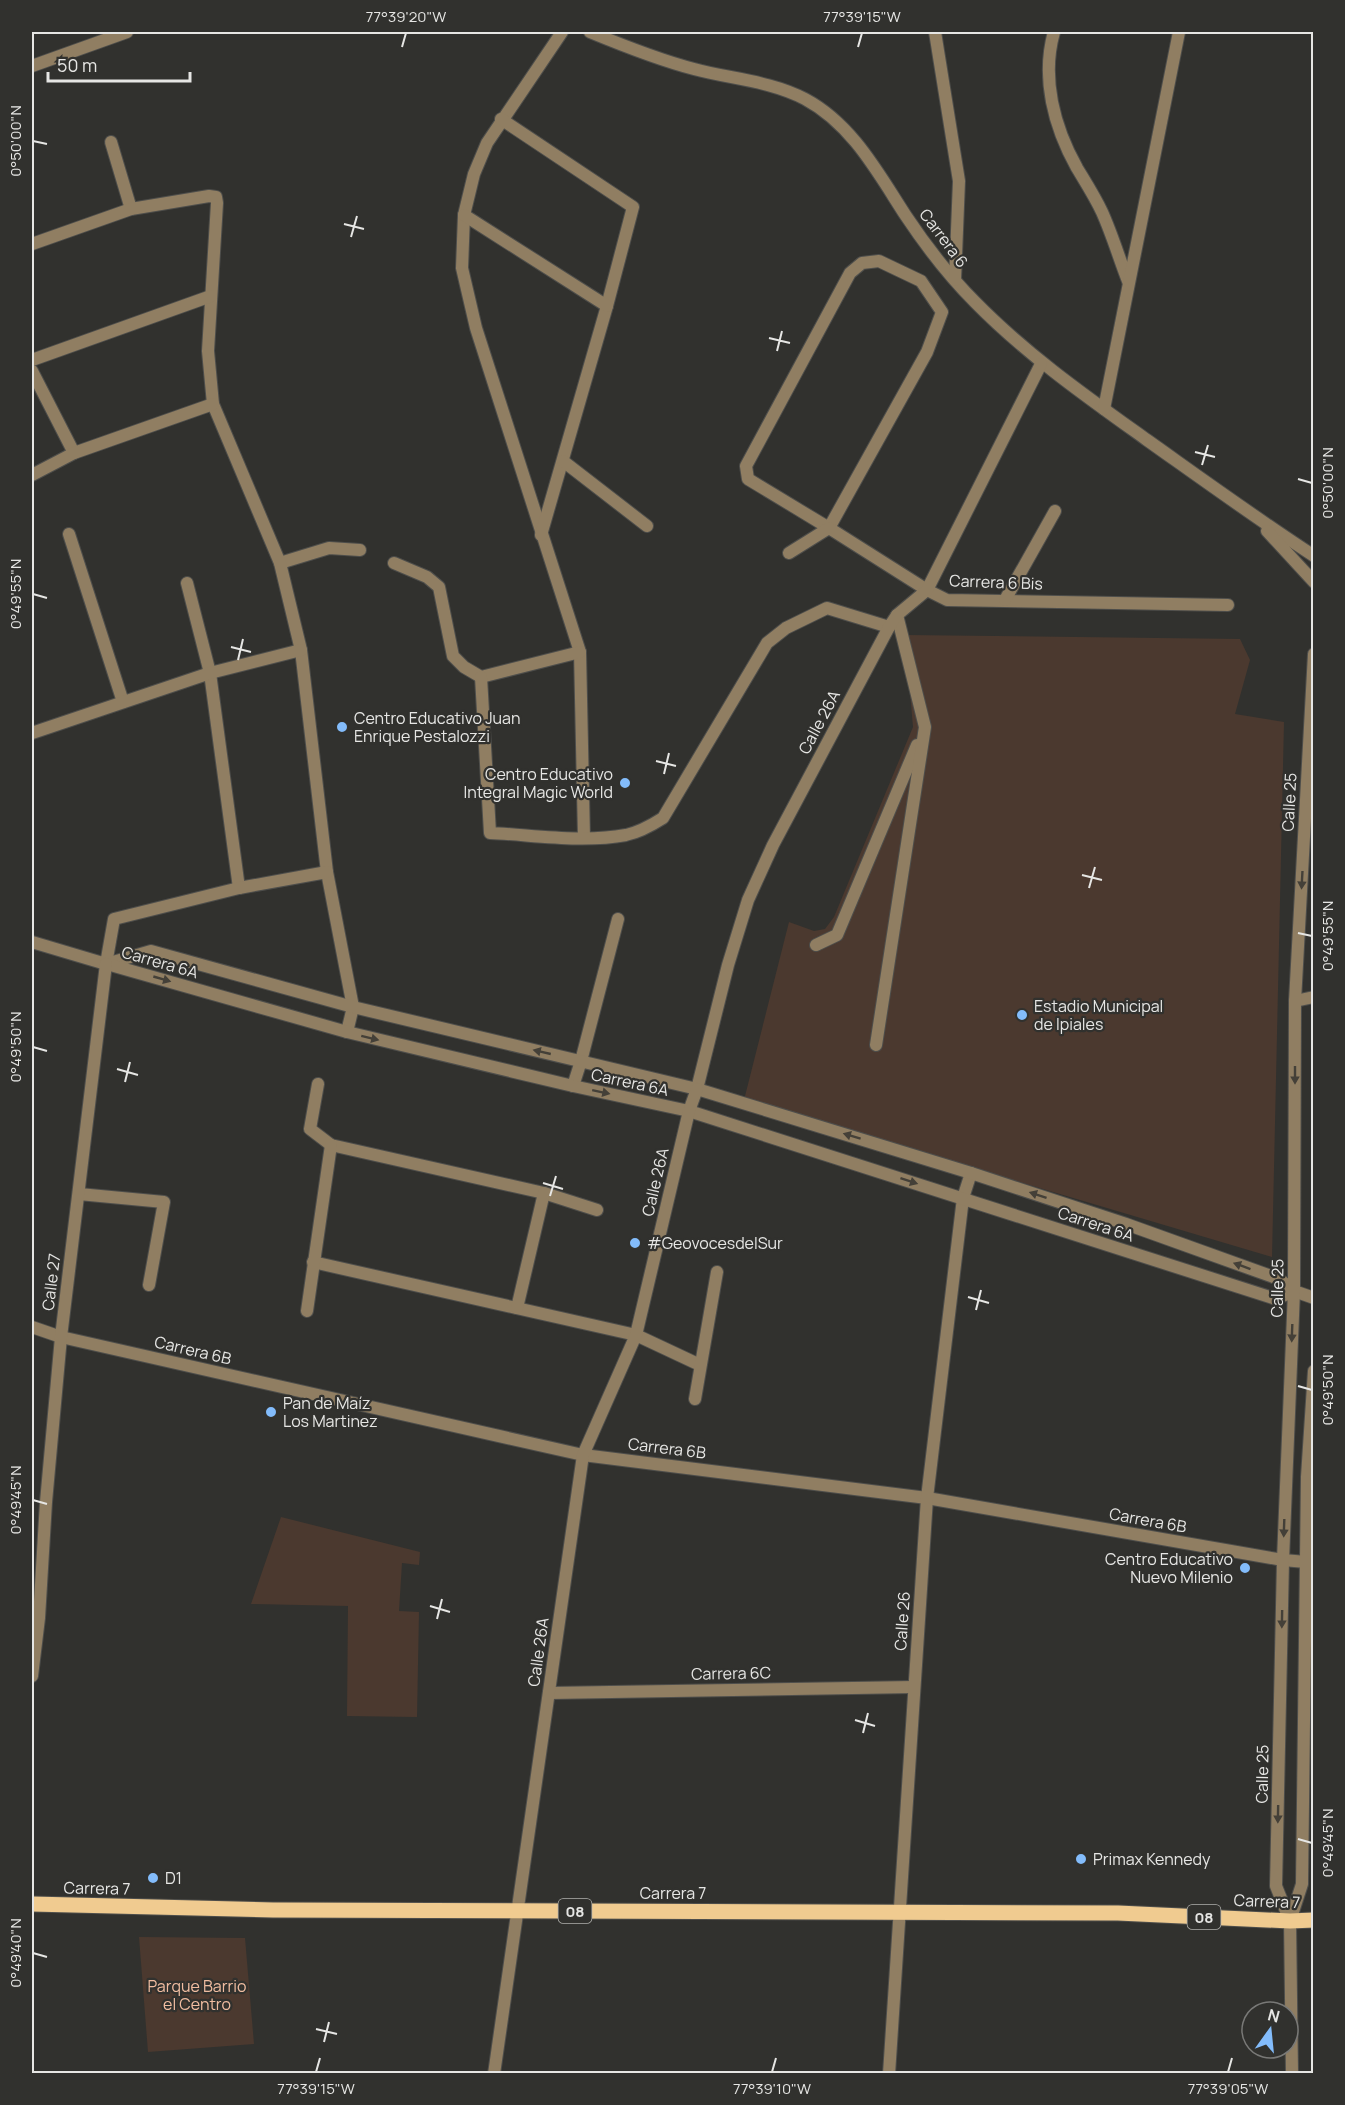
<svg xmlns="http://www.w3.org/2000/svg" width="1345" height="2105" font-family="Manrope,sans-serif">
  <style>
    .green { fill: #4b392f }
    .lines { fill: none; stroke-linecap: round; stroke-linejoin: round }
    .pedestrian-casing { stroke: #4e4e4b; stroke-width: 14 }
    .minor-casing { stroke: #4e4e4b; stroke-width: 14 }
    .tertiary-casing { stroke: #4e4e4b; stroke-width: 14 }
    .primary-casing { stroke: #4e4e4b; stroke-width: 17 }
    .pedestrian { stroke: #907e62; stroke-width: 12 }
    .minor { stroke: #907e62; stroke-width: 12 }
    .tertiary { stroke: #907e62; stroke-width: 12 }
    .primary { stroke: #f0cb90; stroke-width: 15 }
    .oneway { fill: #444038 }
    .ticks { fill: none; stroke: #e6e6e4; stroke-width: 2 }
    .poi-dot { fill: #83bcfb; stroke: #31312e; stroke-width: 2 }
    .labels { text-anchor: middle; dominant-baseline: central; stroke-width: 4.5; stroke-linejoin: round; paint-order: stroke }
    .shield { fill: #31312e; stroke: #b0b0ad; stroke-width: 1.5 }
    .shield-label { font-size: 15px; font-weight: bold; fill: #e6e6e4 }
    .street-label { font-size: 16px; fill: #e6e6e4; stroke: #31312e }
    .poi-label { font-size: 16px; fill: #e6e6e4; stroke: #31312e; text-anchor: start }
    .park-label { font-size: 16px; fill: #f1bda1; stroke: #31312e }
    .neatline { fill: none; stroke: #e6e6e4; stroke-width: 2 }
    .ticks-label { font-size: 15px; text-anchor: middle; fill: #e6e6e4 }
  </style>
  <rect width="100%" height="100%" fill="#31312e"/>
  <!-- green -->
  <g class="green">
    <polygon points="905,635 1240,639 1250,660 1235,714 1284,722 1272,1257 744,1100 789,922 814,931 825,929 834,917 913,727"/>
    <polygon points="281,1517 420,1552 419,1565 402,1563 399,1611 419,1612 417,1717 347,1716 348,1606 251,1604"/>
    <polygon points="139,1937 245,1938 254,2044 148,2052"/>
  </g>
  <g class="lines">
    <!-- pedestrian casing -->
    <g class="pedestrian-casing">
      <polyline id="pedestrian" points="280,563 329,548 360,550"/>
    </g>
    <!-- minor casing -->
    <g class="minor-casing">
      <g id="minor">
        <polyline points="562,32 487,143 474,174 464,215 462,268 476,328 580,652 584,838"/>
        <path d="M590 32C624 46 659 60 694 69 731 79 771 81 805 99 852 124 878 173 906 216 926 246 950 277 975 302 1027 355 1087 397 1147 440 1202 479 1257 519 1314 556"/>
        <polyline points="935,32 959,181 955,280"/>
        <path d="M1054 32C1041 78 1054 127 1077 168 1086 183 1095 197 1102 212 1112 234 1119 258 1128 281"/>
        <polyline points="32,66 127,32"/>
        <polyline points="501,119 633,207 607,306 541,535"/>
        <polyline points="111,142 131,209"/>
        <polyline points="464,215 607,306"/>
        <polyline points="32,244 131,209 209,196 216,197 217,203 208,351 213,404 280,563 301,650 327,872 353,1007 347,1032"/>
        <polygon points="879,261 921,281 942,312 927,352 829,528 748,479 746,466 850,273 862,263"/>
        <polyline points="32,360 211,296"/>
        <polyline points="32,371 74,453"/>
        <polyline points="1104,409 1179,32"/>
        <polyline points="563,461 647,526"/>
        <polyline points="32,475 74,453 213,404"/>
        <polyline points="1267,531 1314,582"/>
        <polyline points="69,534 123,702"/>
        <polyline points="789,553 829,528 927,590 947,600 1228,605"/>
        <polyline points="394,563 427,577 439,587 453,656 464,667 481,677 580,652"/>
        <polyline points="187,583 210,673 239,888"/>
        <polyline points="1005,600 1055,511"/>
        <path d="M481 677 490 833C534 835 582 843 626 835 640 832 652 825 663 818L767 643 786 628 827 608 889 627"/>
        <polyline points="32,733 210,673 301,650"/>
        <polyline points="32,942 106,964 114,919 239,888 327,872"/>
        <polyline points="816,945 837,935 917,745"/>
        <polyline points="1295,1001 1314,997"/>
        <polyline points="876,1045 925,727 897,615"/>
        <polyline points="318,1084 310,1129 331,1145 544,1193 597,1210"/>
        <polyline points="573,1086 581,1061 618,919"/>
        <polyline points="697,1089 728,965 748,900 773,845 889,627 897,615 927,590 1041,364"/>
        <polyline points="79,1194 164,1202 149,1285"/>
        <polyline points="313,1262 636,1335 700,1365"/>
        <polyline points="517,1308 544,1193"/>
        <polyline points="307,1311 331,1145"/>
        <polyline points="32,1327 61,1337 583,1455 927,1498 1283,1560 1306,1562"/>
        <polyline points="695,1399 717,1272"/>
        <polyline points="549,1693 914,1687"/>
        <polyline points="889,2074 927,1498 963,1198 971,1173"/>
      </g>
    </g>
    <!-- tertiary casing -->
    <g class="tertiary-casing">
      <g id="tertiary">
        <polyline points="106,964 151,951 353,1007 697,1089 971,1173 1126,1224 1279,1279 1294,1291 1314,1298"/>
        <polyline points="107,964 347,1032 573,1086 689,1111 1276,1299 1294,1291"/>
        <polyline points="32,1676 39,1618 46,1502 61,1337 106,964"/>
        <polyline points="1290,1921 1276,1886 1283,1560 1294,1291 1295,1001 1314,654"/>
        <polyline points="494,2074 583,1455 636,1335 689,1111 697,1089"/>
        <polyline points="1292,2074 1290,1921 1302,1884 1307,1477 1314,1371"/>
      </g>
    </g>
    <!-- primary casing -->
    <g class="primary-casing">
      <polyline id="primary" points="32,1904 273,1910 1118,1913 1290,1921 1314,1920"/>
    </g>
    <!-- pedestrian -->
    <use href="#pedestrian" class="pedestrian"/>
    <!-- minor -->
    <use href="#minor" class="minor"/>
    <!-- tertiary -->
    <use href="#tertiary" class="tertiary"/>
    <!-- primary -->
    <use href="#primary" class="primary"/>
  </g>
  <!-- one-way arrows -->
  <defs><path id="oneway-solid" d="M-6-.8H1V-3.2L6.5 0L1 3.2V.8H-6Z" transform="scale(1.5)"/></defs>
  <g class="oneway">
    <use href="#oneway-solid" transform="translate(1302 880) rotate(93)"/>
    <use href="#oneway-solid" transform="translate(162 979) rotate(16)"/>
    <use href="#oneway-solid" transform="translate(370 1038) rotate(14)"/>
    <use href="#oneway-solid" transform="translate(542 1052) rotate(-167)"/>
    <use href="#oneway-solid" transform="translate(1295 1075) rotate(90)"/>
    <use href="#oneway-solid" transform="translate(601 1092) rotate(12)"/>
    <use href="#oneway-solid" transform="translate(852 1136) rotate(-163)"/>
    <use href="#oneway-solid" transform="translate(909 1181) rotate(18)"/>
    <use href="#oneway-solid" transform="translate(1038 1195) rotate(-162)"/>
    <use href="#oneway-solid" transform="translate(1242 1266) rotate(-160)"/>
    <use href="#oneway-solid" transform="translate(1292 1333) rotate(92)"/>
    <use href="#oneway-solid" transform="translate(1284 1528) rotate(92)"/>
    <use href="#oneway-solid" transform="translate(1282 1619) rotate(91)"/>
    <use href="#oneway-solid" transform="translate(1278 1814) rotate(91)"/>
  </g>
  <!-- ticks -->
  <path class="ticks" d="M402 47 406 33M858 47 862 33M33 141 47 144M344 224 364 229M351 237 357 216M769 338 790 343M777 351 782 331M1195 452 1215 457M1202 465 1208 445M1298 479 1312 483M33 594 47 598M231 647 251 652M238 660 243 639M656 761 676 766M664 774 669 753M1082 875 1102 880M1089 888 1095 867M1298 933 1312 936M33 1047 47 1051M117 1069 138 1075M125 1082 130 1062M543 1183 563 1189M550 1196 556 1176M968 1297 989 1303M976 1310 981 1290M1298 1386 1312 1390M33 1500 47 1504M430 1606 450 1612M437 1619 442 1599M855 1720 875 1726M863 1733 868 1713M1298 1839 1312 1843M33 1953 47 1957M316 2029 337 2034M324 2042 329 2022M316 2072 320 2058M772 2072 776 2058M1228 2072 1232 2058"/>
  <!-- markers -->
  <g class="poi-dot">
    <circle cx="342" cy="727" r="6"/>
    <circle cx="625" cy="783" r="6"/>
    <circle cx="1022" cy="1015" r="6"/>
    <circle cx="635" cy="1243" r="6"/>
    <circle cx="271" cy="1412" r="6"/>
    <circle cx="1245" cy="1568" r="6"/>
    <circle cx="1081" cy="1859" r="6"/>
    <circle cx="153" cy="1878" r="6"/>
  </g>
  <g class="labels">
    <!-- shield labels -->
    <g class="shield">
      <rect x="558.5" y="1899" width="33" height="24" rx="4.5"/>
      <rect x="1187.5" y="1905" width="33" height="24" rx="4.5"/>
    </g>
    <g class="shield-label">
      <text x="575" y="1911">08</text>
      <text x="1204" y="1917">08</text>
    </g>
    <!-- street labels -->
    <g class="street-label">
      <text transform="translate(944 238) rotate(53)">Carrera 6</text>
      <text transform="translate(996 582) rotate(2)">Carrera 6 Bis</text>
      <text transform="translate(819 722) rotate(-62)">Calle 26A</text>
      <text transform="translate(1289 802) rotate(-87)">Calle 25</text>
      <text transform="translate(160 962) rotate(16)">Carrera 6A</text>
      <text transform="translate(630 1082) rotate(12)">Carrera 6A</text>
      <text transform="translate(655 1182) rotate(-77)">Calle 26A</text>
      <text transform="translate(1096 1224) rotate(18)">Carrera 6A</text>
      <text transform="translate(51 1282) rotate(-83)">Calle 27</text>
      <text transform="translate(1277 1288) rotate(-89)">Calle 25</text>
      <text transform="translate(193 1350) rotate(13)">Carrera 6B</text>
      <text transform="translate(667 1448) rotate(7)">Carrera 6B</text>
      <text transform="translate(1148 1520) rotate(10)">Carrera 6B</text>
      <text transform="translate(902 1621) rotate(-86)">Calle 26</text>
      <text transform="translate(538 1652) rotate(-82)">Calle 26A</text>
      <text transform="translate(731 1673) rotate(-1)">Carrera 6C</text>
      <text transform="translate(1262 1774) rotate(-89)">Calle 25</text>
      <text transform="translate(97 1888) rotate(1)">Carrera 7</text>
      <text x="673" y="1893">Carrera 7</text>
      <text transform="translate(1267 1901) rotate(2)">Carrera 7</text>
    </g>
    <!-- poi labels -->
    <g class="poi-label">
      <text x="354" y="718">Centro Educativo Juan<tspan x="354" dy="18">Enrique Pestalozzi</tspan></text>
      <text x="613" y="774" text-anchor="end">Centro Educativo<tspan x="613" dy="18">Integral Magic World</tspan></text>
      <text x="1034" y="1006">Estadio Municipal<tspan x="1034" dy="18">de Ipiales</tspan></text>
      <text x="647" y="1243">#GeovocesdelSur</text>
      <text x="283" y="1403">Pan de Maíz<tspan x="283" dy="18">Los Martinez</tspan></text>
      <text x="1233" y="1559" text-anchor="end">Centro Educativo<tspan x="1233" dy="18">Nuevo Milenio</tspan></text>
      <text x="1093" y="1859">Primax Kennedy</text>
      <text x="165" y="1878">D1</text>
    </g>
    <!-- park labels -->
    <g class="park-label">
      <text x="197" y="1986">Parque Barrio<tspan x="197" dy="18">el Centro</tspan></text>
    </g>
  </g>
  <!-- border -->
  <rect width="1345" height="2105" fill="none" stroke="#31312e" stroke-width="66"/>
  <!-- north arrow -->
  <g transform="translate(1270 2030) rotate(15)"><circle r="28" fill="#31312e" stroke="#797977" stroke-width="1.5"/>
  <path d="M0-4.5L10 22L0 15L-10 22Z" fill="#83bcfb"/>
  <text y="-9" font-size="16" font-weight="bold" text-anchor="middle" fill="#e6e6e4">N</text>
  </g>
  <!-- scale -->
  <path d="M48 72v9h142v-9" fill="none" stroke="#e6e6e4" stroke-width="3"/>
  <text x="57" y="72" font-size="18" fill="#e6e6e4" stroke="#31312e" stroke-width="4.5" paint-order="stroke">50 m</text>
  <rect x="33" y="33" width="1279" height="2039" class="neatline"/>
  <g class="ticks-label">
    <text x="406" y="22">77°39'20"W</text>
    <text x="862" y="22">77°39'15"W</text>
    <text transform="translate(16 141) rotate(-90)" y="5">0°50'00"N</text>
    <text transform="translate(1328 483) rotate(-90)" y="5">0°50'00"N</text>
    <text transform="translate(16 594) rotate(-90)" y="5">0°49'55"N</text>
    <text transform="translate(1328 936) rotate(-90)" y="5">0°49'55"N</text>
    <text transform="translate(16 1047) rotate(-90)" y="5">0°49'50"N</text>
    <text transform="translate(1328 1390) rotate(-90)" y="5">0°49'50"N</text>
    <text transform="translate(16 1500) rotate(-90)" y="5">0°49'45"N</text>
    <text transform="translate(1328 1843) rotate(-90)" y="5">0°49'45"N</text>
    <text transform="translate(16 1953) rotate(-90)" y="5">0°49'40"N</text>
    <text x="316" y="2094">77°39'15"W</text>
    <text x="772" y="2094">77°39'10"W</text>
    <text x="1228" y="2094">77°39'05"W</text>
  </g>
</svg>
